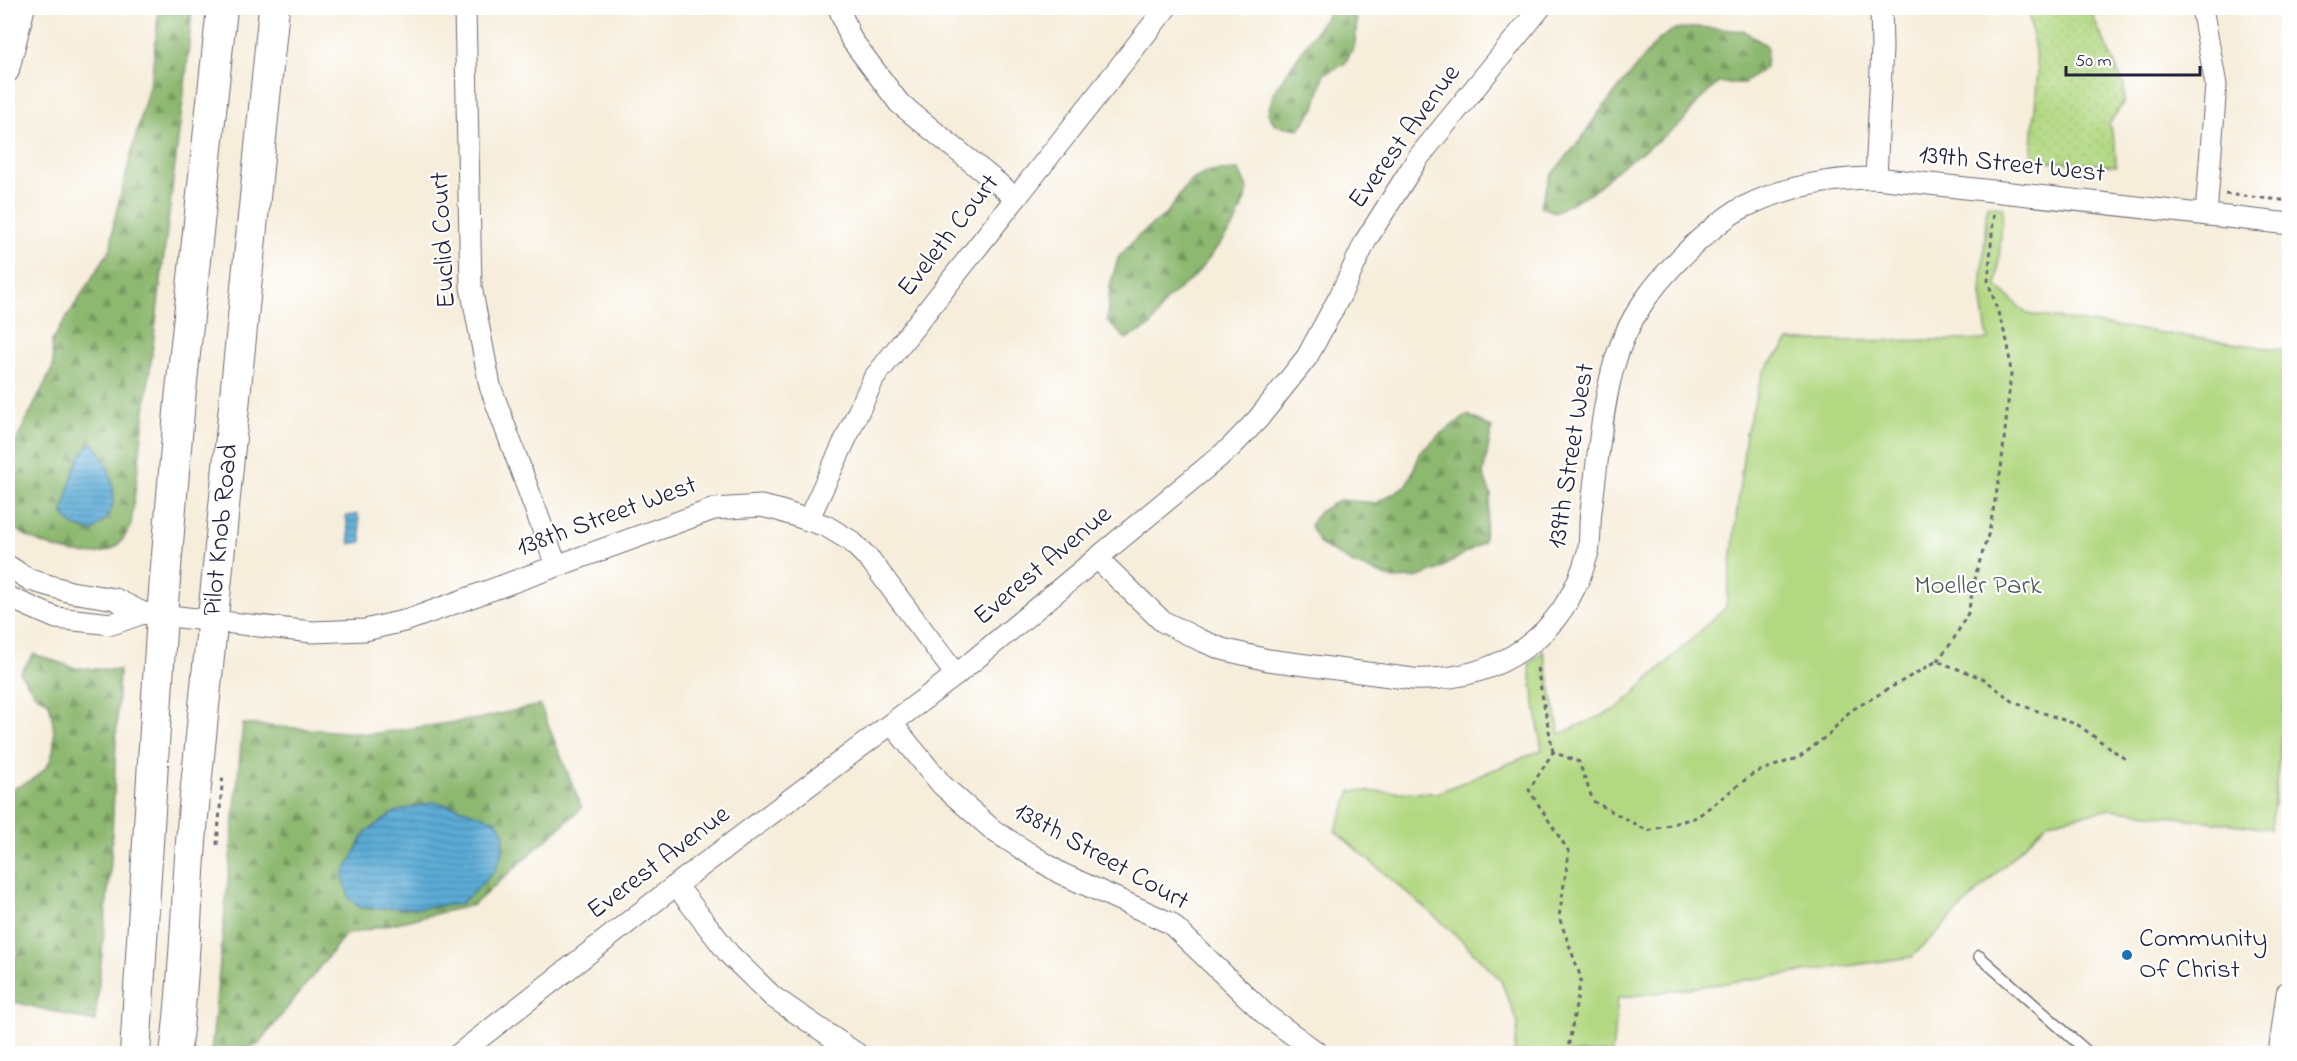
<svg xmlns="http://www.w3.org/2000/svg" width="2297" height="1061" font-family="'Indie Flower',sans-serif">
  <style>
    .grass { fill: url(#grass-dots); stroke: #6a7d5e; stroke-width: 1.5 }
    .forest { fill: url(#forest-firs); stroke: #586d56; stroke-width: 1.5 }
    .park { fill: #b2d882; stroke: #6a7d5e; stroke-width: 1.5 }
    .water { fill: url(#water-rules); stroke: #3f6788; stroke-width: 1.5 }
    .lines { fill: none; stroke-linecap: round; stroke-linejoin: round }
    .service-casing { stroke: #6c6973; stroke-width: 13 }
    .minor-casing { stroke: #6c6973; stroke-width: 23 }
    .tertiary-casing { stroke: #6c6973; stroke-width: 29 }
    .secondary-casing { stroke: #6c6973; stroke-width: 32 }
    .path { stroke: #6c6973; stroke-width: 3; stroke-dasharray: 4.5 4.5; stroke-linecap: butt }
    .service { stroke: #fff; stroke-width: 10 }
    .minor { stroke: #fff; stroke-width: 21 }
    .tertiary { stroke: #fff; stroke-width: 27 }
    .secondary { stroke: #fff; stroke-width: 30 }
    .poi-dot { fill: #1f6fb2; stroke: #fff; stroke-width: 2 }
    .labels { text-anchor: middle; dominant-baseline: central; stroke-width: 4.5; stroke-linejoin: round; paint-order: stroke }
    .street-label { font-size: 27px; fill: #22223b; stroke: #fff }
    .park-label { font-size: 27px; fill: #4d5950; stroke: #fff }
    .poi-label { font-size: 27px; fill: #22223b; stroke: #fff; text-anchor: start }
  </style>
  <defs>
    <pattern id="grass-dots" width="8" height="8" patternUnits="userSpaceOnUse" patternTransform="scale(1.5)"><rect width="8" height="8" fill="#b2d882"/><path d="M2 2h.1M6 6h.1" fill="none" stroke="#99b971" stroke-width="1.8" stroke-linecap="round"/></pattern>
    <pattern id="forest-firs" width="22" height="20" patternUnits="userSpaceOnUse" patternTransform="scale(1.5)"><rect width="22" height="20" fill="#8db870"/><path d="M5 1l3.5 6h-7zM16 11l3.5 6h-7z" fill="#73955d"/></pattern>
    <pattern id="water-rules" width="6" height="5" patternUnits="userSpaceOnUse" patternTransform="scale(1.5)"><rect width="6" height="5" fill="#5cacd6"/><path d="M0 2.5h6" fill="none" stroke="#4c8caf"/></pattern>
  </defs>
  <rect width="100%" height="100%" fill="#fff"/>
  <filter id="ink" filterUnits="userSpaceOnUse"><feTurbulence type="fractalNoise" baseFrequency=".0167" numOctaves="2"/><feDisplacementMap in="SourceGraphic" scale="12" xChannelSelector="R" yChannelSelector="G"/><feConvolveMatrix kernelMatrix="1 2 1 2 8 2 1 2 1" color-interpolation-filters="sRGB"/></filter>
  <filter id="wash" filterUnits="userSpaceOnUse"><feTurbulence type="fractalNoise" baseFrequency=".008" numOctaves="4" result="noise"/><feDisplacementMap in="SourceGraphic" scale="24" xChannelSelector="R" yChannelSelector="G"/><feGaussianBlur stdDeviation="1.35" result="paint"/><feColorMatrix in="noise" values="0 0 0 0 0 0 0 0 0 0 0 0 0 0 0 0 0 1.4 0 .05"/><feComposite in="paint" operator="in"/></filter>
  <g filter="url(#wash)">
    <rect width="100%" height="100%" fill="#f6edda"/>
    <!-- grass -->
    <polygon class="grass" points="2028,8 2089,8 2124,85 2124,102 2109,124 2115,145 2116,166 2031,160 2038,70"/>
    <!-- forest -->
    <g class="forest">
      <path d="M159 8H192L187 67 131 525C125 536 120 547 107 551 80 561 26 542 8 522V457L53 367 52 341 111 248 114 221 152 74Z"/>
      <polygon points="1332,8 1344,8 1357,20 1355,43 1345,64 1324,74 1315,108 1299,129 1275,125 1268,113 1274,91"/>
      <polygon points="1698,27 1744,31 1767,46 1766,67 1744,83 1718,83 1698,102 1681,124 1619,168 1595,190 1555,212 1540,207 1550,176 1582,138 1597,115 1658,40 1673,30"/>
      <polygon points="1239,170 1248,191 1235,224 1195,276 1166,300 1151,326 1126,339 1107,321 1110,286 1118,258 1138,236 1166,214 1189,182 1207,172"/>
      <polygon points="1468,415 1492,428 1483,474 1491,495 1483,542 1438,570 1415,578 1393,579 1352,563 1320,544 1310,526 1319,512 1339,500 1377,503 1407,485 1421,452 1440,434"/>
      <path d="M34 654 75 668 119 670 111 862 95 1022 10 1001 12 972 18 950 10 935H8V791C21 785 38 779 47 766 59 750 53 720 49 702L35 694 20 673Z"/>
      <polygon points="540,705 582,808 473,905 345,935 258,1045 226,1053 211,1054 243,724 371,734 477,719"/>
    </g>
    <!-- park -->
    <polygon class="park" points="1987,205 2003,207 1997,286 2027,314 2289,351 2290,658 2271,829 2110,809 2048,822 1912,957 1618,998 1612,1053 1514,1053 1518,1023 1500,979 1453,932 1335,831 1351,791 1437,793 1542,750 1529,665 1543,651 1560,734 1618,708 1726,607 1746,433 1763,372 1789,341 1988,340 1981,295"/>
    <!-- water -->
    <g class="water">
      <path d="M92 442C107 458 121 493 109 514 106 521 97 527 92 532L72 525 63 514C69 490 73 459 92 442Z"/>
      <polygon points="358,514 362,542 350,544 346,516"/>
      <polygon points="433,802 457,807 495,820 504,832 502,854 495,870 478,888 460,904 419,908 361,908 349,898 343,875 366,832 395,812"/>
    </g>
  </g>
  <g filter="url(#ink)">
    <g class="lines">
      <!-- service casing -->
      <g class="service-casing">
        <polyline id="service" points="1979,956 2090,1054"/>
      </g>
      <!-- minor casing -->
      <g class="minor-casing">
        <g id="minor">
          <polyline points="465,8 471,287 490,386 556,565"/>
          <polyline points="839,8 851,39 899,103 1016,198"/>
          <polyline points="2202,8 2216,85 2206,215"/>
          <polyline points="8,72 24,8"/>
          <polyline points="1876,178 1882,48 1881,8"/>
          <polyline points="808,520 874,378 1166,8"/>
          <path d="M1097 558 1162 621 1200 640 1222 649 1268 660 1413 679C1498 682 1565 637 1588 552 1591 539 1589 525 1591 511 1597 466 1601 416 1612 372 1626 317 1656 280 1697 242 1712 229 1727 215 1744 207 1785 187 1831 178 1876 178L2290 224"/>
          <polyline points="8,566 30,580 71,592 115,599 143,613 312,632 365,630 408,620 714,509 761,506 778,510 826,526 851,541 871,561 956,675"/>
          <polyline points="8,597 56,618 112,624 143,613"/>
          <polyline points="892,724 942,785 994,831 1060,873 1170,923 1266,1015 1319,1054"/>
          <polyline points="676,885 729,954 773,997 857,1054"/>
          <polyline points="459,1054 676,885 956,675 1231,447 1258,419 1307,357 1340,296 1366,240 1418,158 1540,8"/>
        </g>
      </g>
      <!-- tertiary casing -->
      <g class="tertiary-casing">
        <polyline id="tertiary" points="2282,1054 2290,994"/>
      </g>
      <!-- secondary casing -->
      <g class="secondary-casing">
        <g id="secondary">
          <polyline points="135,1054 162,615 180,400 222,8"/>
          <path id="s1" d="M175 1054C186 971 186 889 194 806 220 540 246 274 274 8"/>
        </g>
      </g>
      <!-- path -->
      <g class="path">
        <polyline points="2225,194 2290,201"/>
        <polyline points="1937,661 1952,642 1968,613 1977,570 1989,532 2001,469 2011,374 2008,344 1988,281 1994,211"/>
        <polyline points="1537,668 1553,752"/>
        <polyline points="217,845 223,774"/>
        <polyline points="1567,1054 1581,978 1559,917 1569,852 1529,790 1553,752 1579,762 1593,801 1648,831 1697,817 1754,773 1800,757 1829,734 1850,711 1937,661 1984,679 2015,703 2078,725 2128,761"/>
      </g>
      <!-- service -->
      <use href="#service" class="service"/>
      <!-- minor -->
      <use href="#minor" class="minor"/>
      <!-- tertiary -->
      <use href="#tertiary" class="tertiary"/>
      <!-- secondary -->
      <use href="#secondary" class="secondary"/>
    </g>
  </g>
  <!-- markers -->
  <circle class="poi-dot" cx="2127" cy="955" r="6"/>
  <g class="labels">
    <!-- street labels -->
    <g class="street-label">
      <text transform="translate(1405 137) rotate(-54)">Everest Avenue</text>
      <text transform="translate(2012 165) rotate(6)">139th Street West</text>
      <text transform="translate(949 236) rotate(-52)">Eveleth Court</text>
      <text transform="translate(444 240) rotate(-93)">Euclid Court</text>
      <text transform="translate(1572 456) rotate(-81)">139th Street West</text>
      <text transform="translate(607 517) rotate(-20)">138th Street West</text>
      <text stroke="none"><textPath href="#s1" startOffset="526">Pilot Knob Road</textPath></text>
      <text transform="translate(1043 566) rotate(-40)">Everest Avenue</text>
      <text transform="translate(1101 857) rotate(29)">138th Street Court</text>
      <text transform="translate(659 863) rotate(-37)">Everest Avenue</text>
    </g>
    <!-- park labels -->
    <g class="park-label">
      <text x="1978" y="586">Moeller Park</text>
    </g>
    <!-- poi labels -->
    <g class="poi-label">
      <text x="2139" y="939">Community<tspan x="2139" dy="31">Of Christ</tspan></text>
    </g>
  </g>
  <!-- margin -->
  <rect width="2297" height="1061" fill="none" stroke="#fff" stroke-width="30"/>
  <!-- scale -->
  <path d="M2066 66v9h134v-9" fill="none" stroke="#22223b" stroke-width="3"/>
  <text x="2075" y="66" font-size="18" fill="#22223b" stroke="#ffffff" stroke-width="4.5" paint-order="stroke">50 m</text>
</svg>
